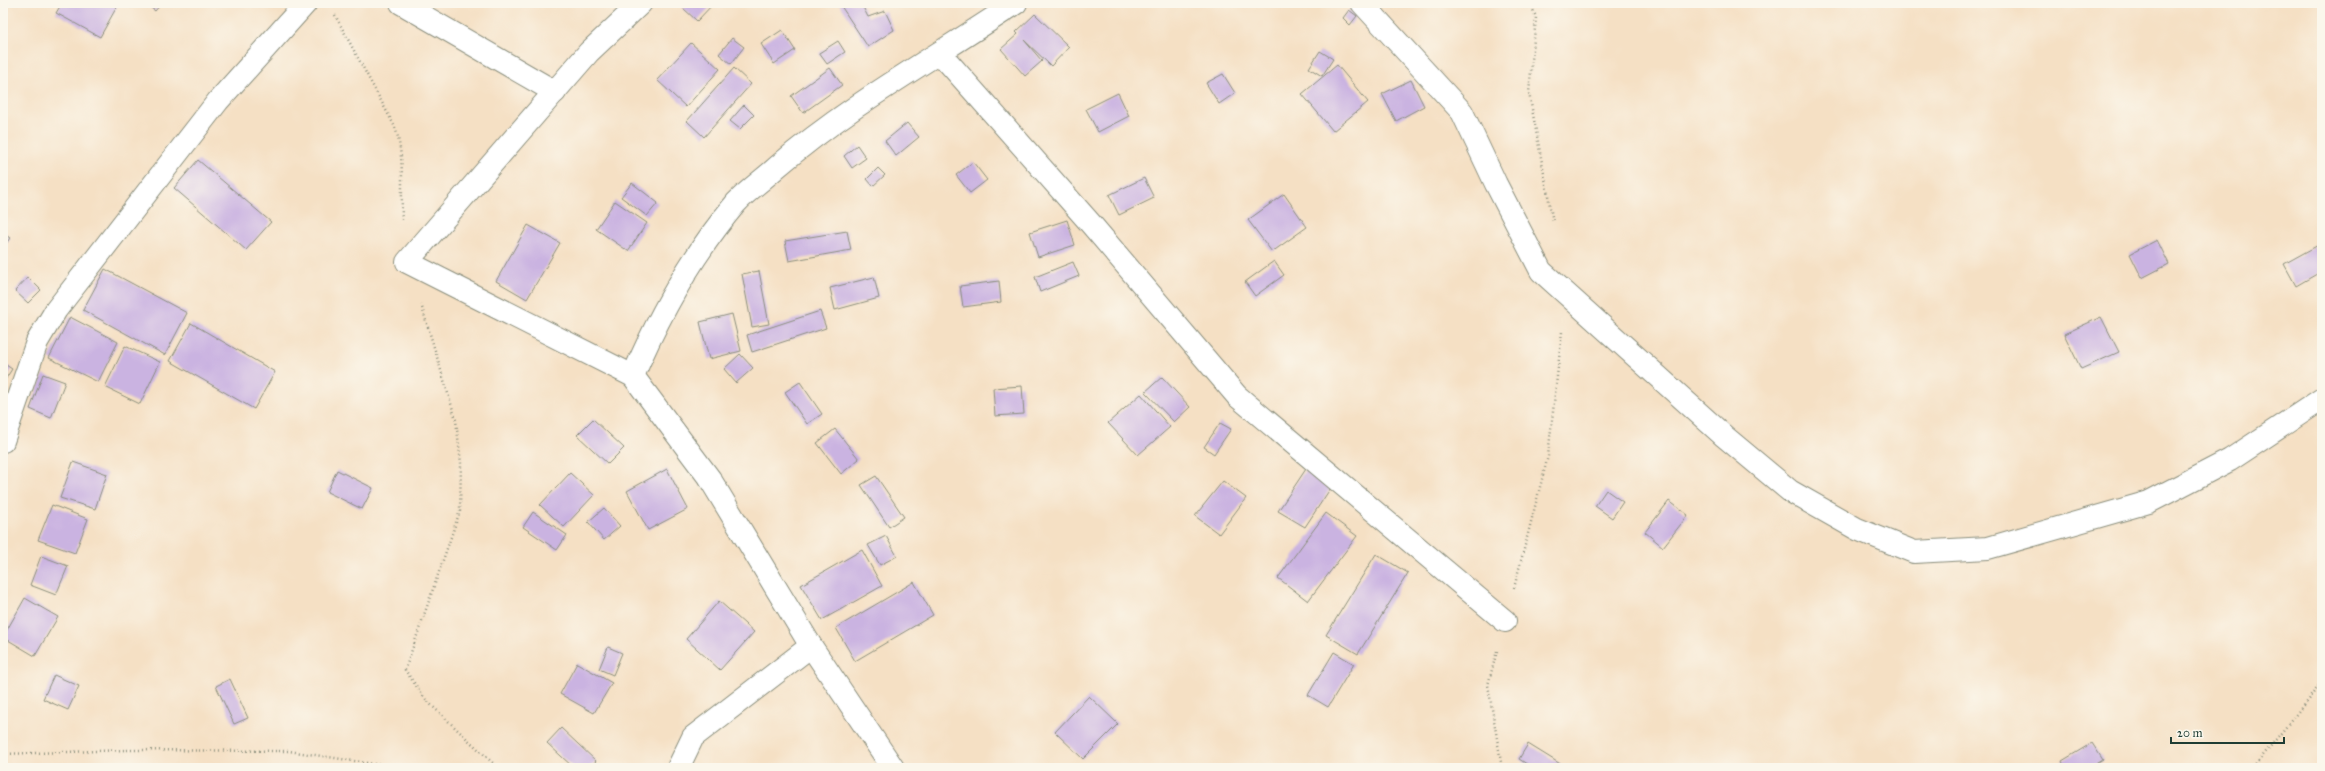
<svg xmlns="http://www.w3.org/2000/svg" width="2325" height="771" font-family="'IM FELL Great Primer',serif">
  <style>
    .building { fill: #cab3e1 }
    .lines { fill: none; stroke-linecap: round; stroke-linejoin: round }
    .minor-casing { stroke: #8a8e7c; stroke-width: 24 }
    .path { stroke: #8a8e7c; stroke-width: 2.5; stroke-dasharray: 1 3; stroke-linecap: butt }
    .minor { stroke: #fff; stroke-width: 22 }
  </style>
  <rect width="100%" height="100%" fill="#fbf7ec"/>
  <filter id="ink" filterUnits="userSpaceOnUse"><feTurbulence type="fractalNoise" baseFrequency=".025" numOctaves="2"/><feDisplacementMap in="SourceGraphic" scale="8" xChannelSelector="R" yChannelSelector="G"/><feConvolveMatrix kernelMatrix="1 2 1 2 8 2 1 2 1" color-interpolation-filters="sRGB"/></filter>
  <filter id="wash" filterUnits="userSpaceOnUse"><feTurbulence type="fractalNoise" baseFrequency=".012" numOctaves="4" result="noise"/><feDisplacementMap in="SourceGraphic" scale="16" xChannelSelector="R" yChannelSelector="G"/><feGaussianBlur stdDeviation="0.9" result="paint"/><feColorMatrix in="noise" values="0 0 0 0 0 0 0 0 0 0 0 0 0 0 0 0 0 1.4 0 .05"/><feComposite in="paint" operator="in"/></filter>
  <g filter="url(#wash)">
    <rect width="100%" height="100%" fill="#f5e0c4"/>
    <g id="blocks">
      <!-- building -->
      <g class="building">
        <polygon points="62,3 119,3 100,37 56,13"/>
        <polygon points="145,3 162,3 155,11"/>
        <polygon points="687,3 714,3 697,21 683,8"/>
        <polygon points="839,3 861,3 868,17 885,11 894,30 868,47"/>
        <polygon points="1349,10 1357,16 1350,25 1343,18"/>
        <polygon points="1035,14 1069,47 1051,66 1024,40 1042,61 1025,76 1001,49 1018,34 1016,32"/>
        <polygon points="782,30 795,50 774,64 761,44"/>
        <polygon points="732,38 744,47 731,64 719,54"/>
        <polygon points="838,41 845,52 827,64 819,53"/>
        <polygon points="691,43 720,69 686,107 657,80"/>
        <polygon points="1320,51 1333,59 1322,76 1309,68"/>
        <polygon points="1337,65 1368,102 1333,131 1302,94"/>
        <polygon points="734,68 751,84 704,137 687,121"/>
        <polygon points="830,68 842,85 803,113 791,96"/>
        <polygon points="1223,74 1235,93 1219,104 1206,83"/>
        <polygon points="1411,80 1424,106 1396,121 1382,94"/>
        <polygon points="1118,93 1129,116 1098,132 1086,109"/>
        <polygon points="744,105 754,115 740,129 730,121"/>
        <polygon points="907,123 919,137 896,156 885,141"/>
        <polygon points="857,145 866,158 852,168 844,156"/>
        <polygon points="198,160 271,222 246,250 174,188"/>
        <polygon points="973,162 987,180 970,193 956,175"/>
        <polygon points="878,168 885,175 873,186 867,179"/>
        <polygon points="1144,178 1154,198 1119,215 1109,195"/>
        <polygon points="632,183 658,203 647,216 621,197"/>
        <polygon points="1284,194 1307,227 1272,252 1248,220"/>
        <polygon points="615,201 647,223 628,251 596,229"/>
        <polygon points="1067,220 1075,245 1038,257 1030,232"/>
        <polygon points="528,225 560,243 527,299 496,281"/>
        <polygon points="847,231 851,250 789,261 785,241"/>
        <polygon points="3,233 10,238 3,248"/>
        <polygon points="2157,240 2169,264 2142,278 2130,254"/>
        <polygon points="2322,243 2322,271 2296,286 2284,264"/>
        <polygon points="1274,261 1284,275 1255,296 1245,282"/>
        <polygon points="1073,262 1079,276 1040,292 1035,277"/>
        <polygon points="105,269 187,313 165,355 83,310"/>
        <polygon points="759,271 769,324 752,327 742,274"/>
        <polygon points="28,277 41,290 28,303 15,291"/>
        <polygon points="874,277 879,298 835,310 830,288"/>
        <polygon points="999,281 1001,302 963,307 960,286"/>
        <polygon points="820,311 826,328 752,352 747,335"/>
        <polygon points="732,314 741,351 709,359 700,322"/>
        <polygon points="70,317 118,342 98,382 49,358"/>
        <polygon points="2101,317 2119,352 2081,369 2064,334"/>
        <polygon points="191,323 275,372 254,409 170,361"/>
        <polygon points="125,346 160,362 140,404 105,387"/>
        <polygon points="740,354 753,368 736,383 724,369"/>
        <polygon points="3,363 12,369 3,383"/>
        <polygon points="43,374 65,382 51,418 30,409"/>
        <polygon points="1162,377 1190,407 1174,422 1145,392"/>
        <polygon points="800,382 822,414 807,424 785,392"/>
        <polygon points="1022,386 1024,414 995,416 993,388"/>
        <polygon points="1141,394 1170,427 1138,455 1108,423"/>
        <polygon points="593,419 624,448 608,464 577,435"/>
        <polygon points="1220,423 1231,429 1214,454 1204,447"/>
        <polygon points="835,429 859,459 841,474 817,443"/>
        <polygon points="73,462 107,474 95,509 60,498"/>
        <polygon points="1308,466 1334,483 1305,527 1278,511"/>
        <polygon points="667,469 688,509 648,530 627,491"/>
        <polygon points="337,470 373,488 362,509 327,492"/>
        <polygon points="570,473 594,495 564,527 540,505"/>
        <polygon points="876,476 904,517 889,527 861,485"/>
        <polygon points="1223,481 1246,498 1219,534 1195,516"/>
        <polygon points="1606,490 1623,502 1612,518 1595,506"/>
        <polygon points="1669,501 1688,515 1663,547 1645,532"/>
        <polygon points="52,505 88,519 75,553 38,540"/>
        <polygon points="604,508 620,526 604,540 588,522"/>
        <polygon points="533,512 567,535 557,550 523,527"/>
        <polygon points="1326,513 1357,536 1308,601 1278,578"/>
        <polygon points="886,536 897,556 880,565 868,545"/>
        <polygon points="862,550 882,586 822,620 801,585"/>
        <polygon points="1376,554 1408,573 1358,654 1326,635"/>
        <polygon points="41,556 68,566 56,595 30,585"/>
        <polygon points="914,582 933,615 855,661 836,628"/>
        <polygon points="25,598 58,617 35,656 3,637"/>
        <polygon points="719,601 754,632 720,670 686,639"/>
        <polygon points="608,647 622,653 613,675 599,669"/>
        <polygon points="1334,652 1354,664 1328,707 1308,695"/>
        <polygon points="577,663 612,683 594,713 560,694"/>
        <polygon points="54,675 79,686 68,710 43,699"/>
        <polygon points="230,679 248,718 234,724 216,686"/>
        <polygon points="1089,696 1118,724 1083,759 1055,732"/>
        <polygon points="561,728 596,761 589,768 574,768 547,743"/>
        <polygon points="2092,743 2103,760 2090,768 2065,768 2062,761"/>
        <polygon points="1528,744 1562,765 1561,768 1533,768 1519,759"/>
      </g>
    </g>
  </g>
  <g filter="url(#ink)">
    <use href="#blocks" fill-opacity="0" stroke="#8a8e7c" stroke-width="1"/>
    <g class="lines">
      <!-- minor casing -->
      <g class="minor-casing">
        <g id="minor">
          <polyline points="401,3 555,92"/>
          <polyline points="641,3 589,52 407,262 633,376 710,479 811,646 893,768"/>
          <polyline points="1362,3 1462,112 1496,184 1541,271 1724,436 1790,491 1857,529 1914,552 1988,548 2149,502 2230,460 2322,399"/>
          <polyline points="940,53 1091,224 1237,396 1505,621"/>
          <path d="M633 376C659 315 693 254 736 203 748 190 764 179 777 167 850 104 936 57 1016 3"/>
          <polyline points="3,441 37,342 56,310 218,101 306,3"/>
          <polyline points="678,768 693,737 811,646"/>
        </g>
      </g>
      <!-- path -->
      <g class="path">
        <polyline points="1530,3 1536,17 1529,93 1553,222"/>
        <path d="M335 15 395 127C405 157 401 189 402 220"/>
        <polyline points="421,304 456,420 461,463 460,511 405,670 426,700 498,768"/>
        <polyline points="1514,588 1548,456 1562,332"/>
        <polyline points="1497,651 1488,685 1502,768"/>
        <polyline points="3,754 127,750 289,751 400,768"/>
        <polyline points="2253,768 2322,682"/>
      </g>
      <!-- minor -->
      <use href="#minor" class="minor"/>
    </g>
  </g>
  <!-- margin -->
  <rect width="2325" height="771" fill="none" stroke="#fbf7ec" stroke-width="16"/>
  <!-- scale -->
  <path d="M2171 737v6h113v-6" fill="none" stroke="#1f3d34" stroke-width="2"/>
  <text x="2177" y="737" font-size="12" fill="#1f3d34" stroke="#fbf7ec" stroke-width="3" paint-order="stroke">20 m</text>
</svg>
